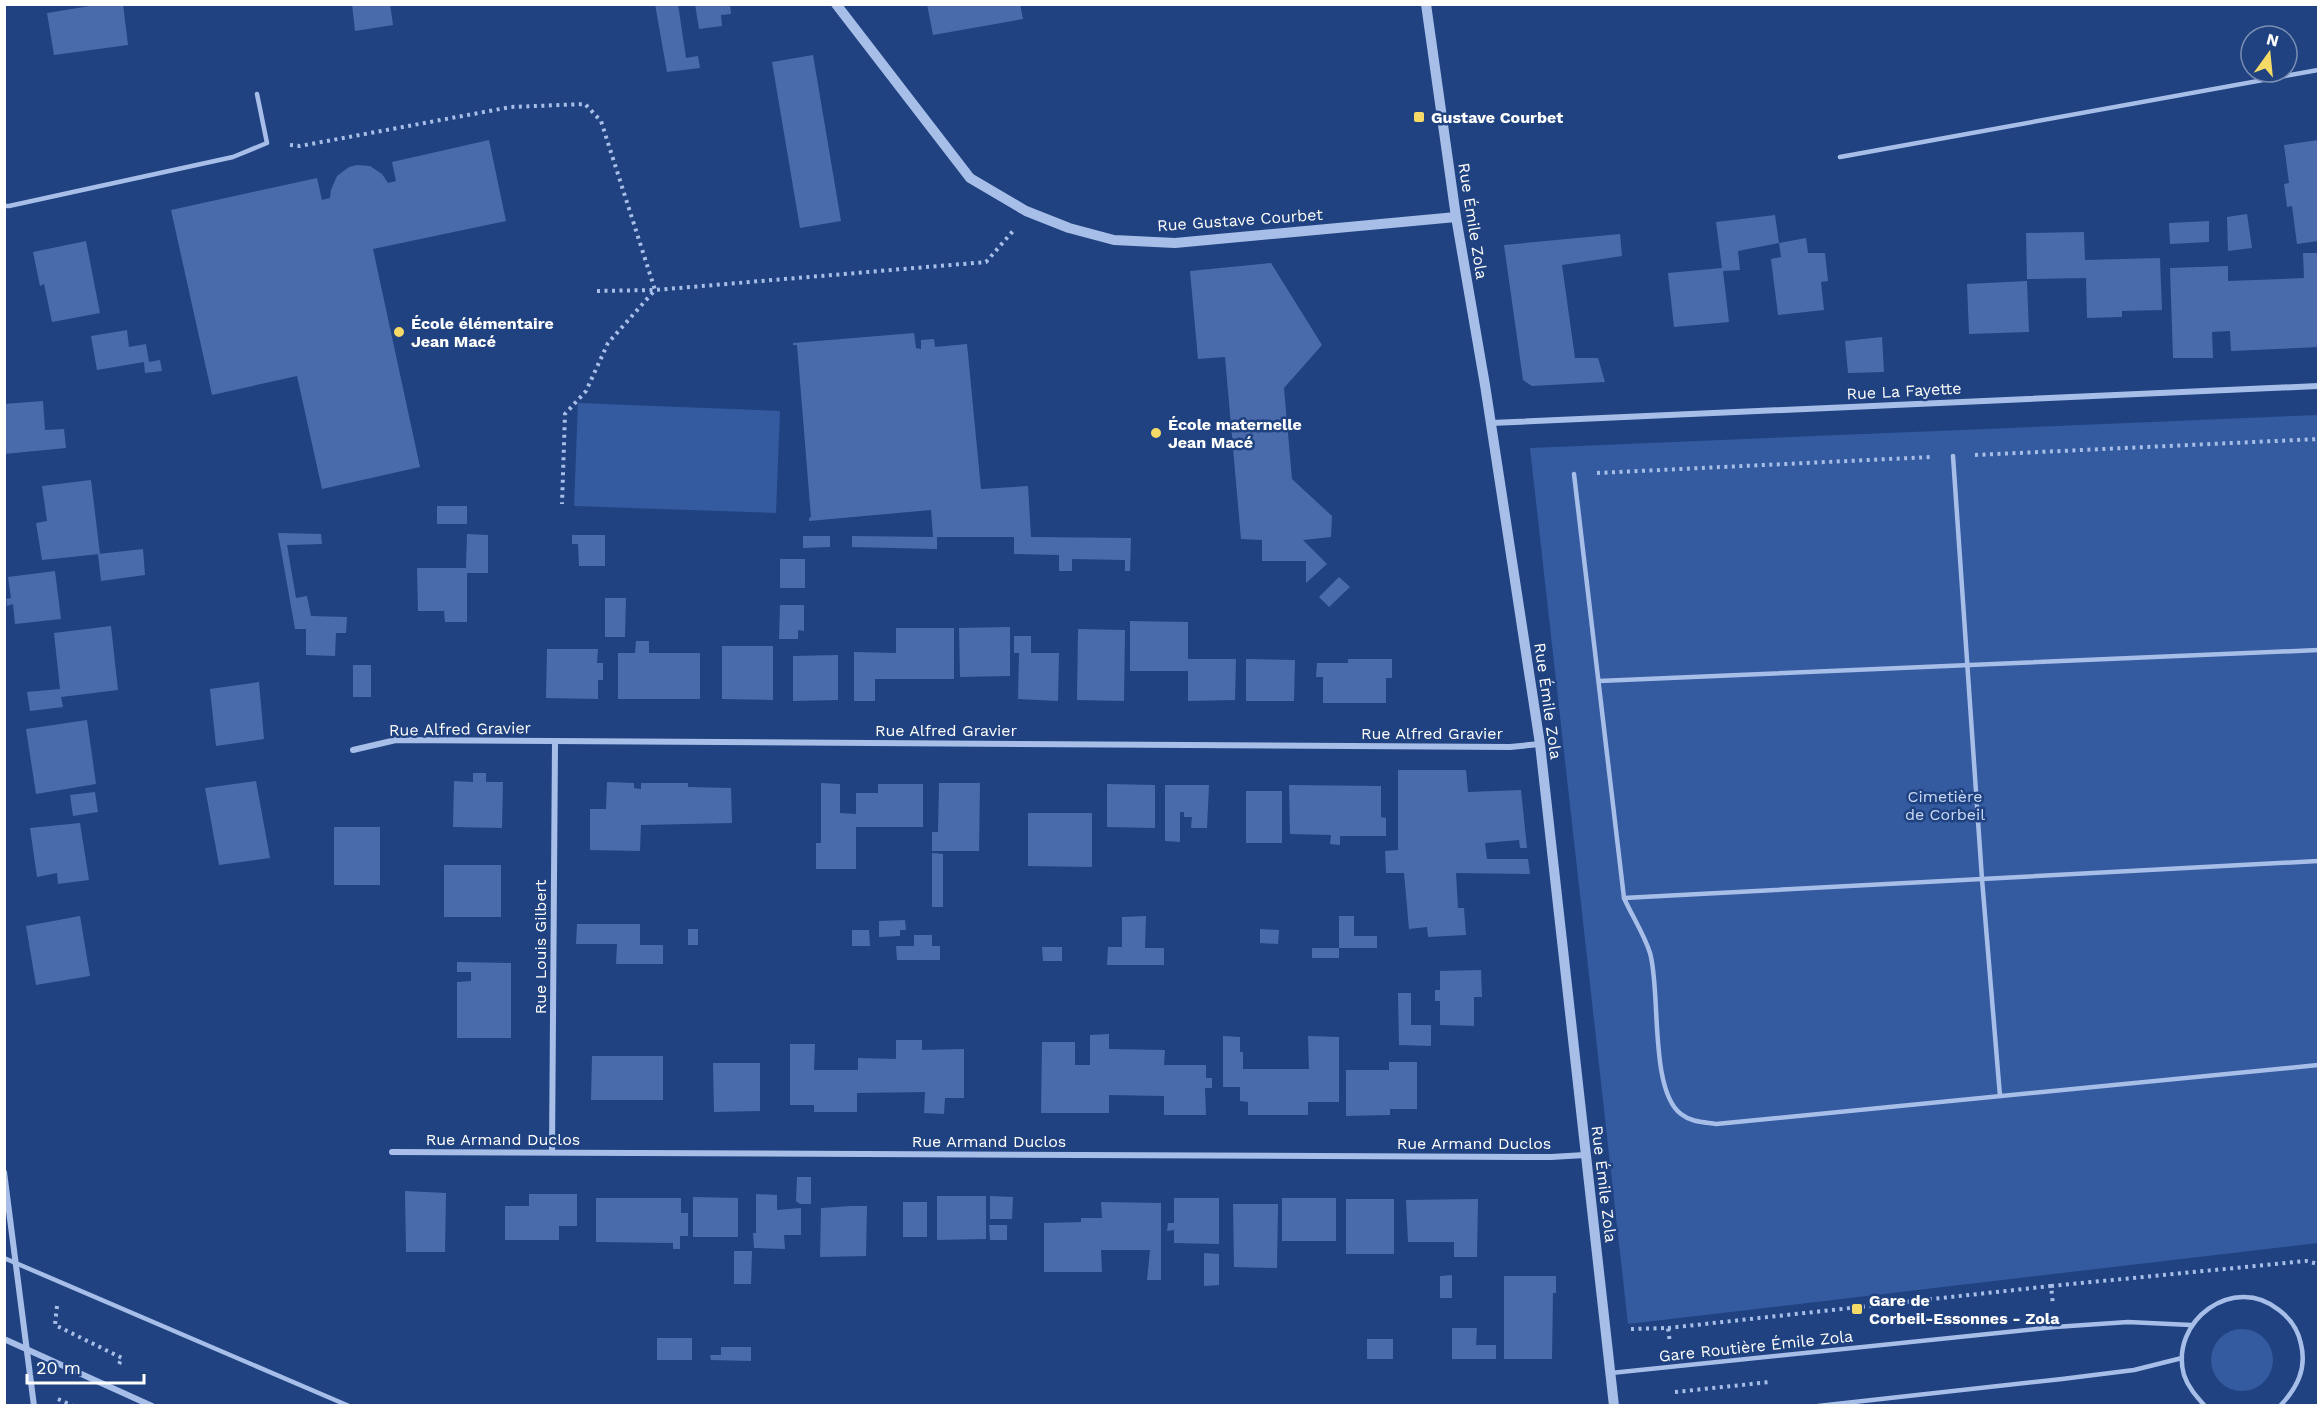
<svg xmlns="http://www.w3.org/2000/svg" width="2323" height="1410" font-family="'Work Sans',sans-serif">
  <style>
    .green { fill: #345a9f }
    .building { fill: #496bab }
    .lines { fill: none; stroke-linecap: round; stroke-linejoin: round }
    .path { stroke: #a7bee8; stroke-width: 4; stroke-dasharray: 3 4.5; stroke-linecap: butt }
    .service { stroke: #a7bee8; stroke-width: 4.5 }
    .minor { stroke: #a7bee8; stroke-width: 6 }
    .tertiary { stroke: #a7bee8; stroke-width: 10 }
    .poi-dot { fill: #f5da67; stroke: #204281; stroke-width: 2 }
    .labels { text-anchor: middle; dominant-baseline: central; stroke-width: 5; stroke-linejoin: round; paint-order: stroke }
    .poi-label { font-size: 16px; font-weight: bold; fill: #fff; stroke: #204281; text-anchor: start }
    .street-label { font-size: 16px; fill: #fff; stroke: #204281 }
    .park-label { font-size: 16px; fill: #cadaf6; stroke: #204281 }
  </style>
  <rect width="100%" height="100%" fill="#204281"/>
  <!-- green -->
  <g class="green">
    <polygon points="578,403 780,411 776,513 574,506"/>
    <polygon points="2318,415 2318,1243 1628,1324 1530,448"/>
    <circle cx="2242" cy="1360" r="31"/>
  </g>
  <!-- building -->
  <g class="building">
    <polygon points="102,4 123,4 128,45 54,55 47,13"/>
    <polygon points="352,4 390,4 393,25 355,31"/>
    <polygon points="655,4 678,4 686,58 698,56 700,68 667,72"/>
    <polygon points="695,4 730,4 731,14 721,15 722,26 699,29"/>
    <polygon points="927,4 1020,4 1023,19 933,35"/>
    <polygon points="813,55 841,221 800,228 772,62"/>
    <polygon points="489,140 506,221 373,249 420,467 322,489 297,376 212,395 171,210 317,178 322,200 330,198 331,190 337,176 349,167 357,165 370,166 382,174 388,183 396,181 392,162"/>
    <polygon points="2318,140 2318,241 2297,244 2292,206 2287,207 2284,184 2289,183 2284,145"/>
    <polygon points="2247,214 2252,248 2228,251 2227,217"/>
    <polygon points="1775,215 1779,243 1806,238 1808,253 1825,253 1828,281 1821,282 1824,310 1778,315 1771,259 1781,257 1779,243 1738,251 1740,270 1723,271 1729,322 1674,327 1668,273 1722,268 1716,222"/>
    <polygon points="2209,221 2209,242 2170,244 2169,223"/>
    <polygon points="2084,232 2085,260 2160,258 2162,310 2122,311 2122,317 2087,318 2086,278 2027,279 2026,233"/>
    <polygon points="1620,234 1622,256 1562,265 1575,358 1598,358 1605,382 1532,386 1523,380 1504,245"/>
    <polygon points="86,241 100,313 52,322 44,284 40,286 33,252"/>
    <polygon points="2303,253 2318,253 2318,347 2231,351 2230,331 2212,332 2213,358 2173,358 2170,268 2228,266 2228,281 2304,278"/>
    <polygon points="1271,263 1322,345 1284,388 1292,479 1332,516 1331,537 1303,540 1327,564 1306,583 1306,561 1262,561 1262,540 1241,539 1225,357 1198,359 1190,271"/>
    <polygon points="2027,281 2029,332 1969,334 1967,284"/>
    <polygon points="127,330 129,347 146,344 149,362 160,360 162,371 145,373 144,362 97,370 91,336"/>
    <polygon points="914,333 916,348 921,349 921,340 934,339 935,347 967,344 981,489 1028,486 1031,537 1131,538 1130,571 1125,571 1125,560 1072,559 1072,571 1059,571 1059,555 1014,554 1014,537 937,537 937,549 852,547 852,536 933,537 931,510 809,521 809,518 811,517 797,345 793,345 793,343"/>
    <polygon points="1882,337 1884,372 1848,373 1845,341"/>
    <polygon points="43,401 45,430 64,429 66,448 4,454 4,404"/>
    <polygon points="91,480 100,554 42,560 36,523 47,521 42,486"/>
    <rect x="437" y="506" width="30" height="18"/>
    <polygon points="278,533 321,534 322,544 287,545 296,598 307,596 311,616 347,617 346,633 336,633 335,656 306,655 306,629 295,629"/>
    <polygon points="467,534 488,535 488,573 467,573 467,622 445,622 444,611 418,611 417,568 466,568"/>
    <polygon points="572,535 605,535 605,566 579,566 578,544 572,544"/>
    <polygon points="803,536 830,536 830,547 803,548"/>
    <polygon points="143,549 145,575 101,581 98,554"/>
    <rect x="780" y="559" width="25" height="29"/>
    <polygon points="55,571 61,619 15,624 13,604 7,606 6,599 11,598 8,577"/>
    <polygon points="1339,577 1350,587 1329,607 1319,597"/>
    <polygon points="605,598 626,598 625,637 605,637"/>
    <polygon points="780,605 804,605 804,631 798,630 798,639 779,639"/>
    <polygon points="1130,621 1188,622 1188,659 1236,659 1235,700 1188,701 1188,671 1130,671"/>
    <polygon points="111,626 118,690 61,697 63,707 30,711 27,692 60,689 54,633"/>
    <polygon points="1010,627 1010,676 960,677 959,628"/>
    <polygon points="896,628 954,628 954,679 875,679 875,701 854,701 854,652 896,653"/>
    <polygon points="1078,629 1125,630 1124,701 1077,700"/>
    <polygon points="1014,636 1031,636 1031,653 1059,653 1058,701 1018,699 1019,653 1014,653"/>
    <polygon points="636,641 649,641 649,653 700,653 700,699 618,699 618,653 635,653"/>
    <polygon points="722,646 773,646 773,700 722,699"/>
    <polygon points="547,649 598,649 597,663 603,663 603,680 598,680 598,699 546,698"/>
    <polygon points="838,655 838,700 793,701 793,656"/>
    <polygon points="1246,659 1295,660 1294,701 1246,701"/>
    <polygon points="1348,659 1392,659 1392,678 1386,678 1386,703 1323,703 1323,677 1316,677 1317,663 1348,663"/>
    <rect x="353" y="665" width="18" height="32"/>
    <polygon points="259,682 264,739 216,746 210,689"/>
    <polygon points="87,720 96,784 36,794 26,729"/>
    <polygon points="1398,770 1466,770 1468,792 1521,790 1527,848 1520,848 1519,840 1485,843 1487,859 1528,859 1530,874 1456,873 1458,908 1464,908 1466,935 1428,937 1427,927 1409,929 1404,873 1386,873 1385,851 1398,850"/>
    <polygon points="473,773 486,773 486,782 503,782 502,828 453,827 454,781 473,782"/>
    <polygon points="256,781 270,858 219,865 205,788"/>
    <polygon points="607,782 634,783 634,788 641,789 641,783 688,783 688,787 731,788 732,823 641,825 640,851 590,850 590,809 606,809"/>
    <polygon points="821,783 840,784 840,813 856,814 856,793 878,793 878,784 923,784 923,827 856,827 856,869 816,869 816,843 821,843"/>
    <polygon points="939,783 980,783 979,851 932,851 932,832 938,832"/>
    <polygon points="1107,784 1155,785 1155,828 1107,827"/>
    <polygon points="1165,785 1209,785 1207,828 1191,828 1192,817 1184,817 1184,812 1180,812 1180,842 1165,841"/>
    <polygon points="1289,785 1381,786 1381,817 1386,818 1386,836 1340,836 1340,845 1330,844 1331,835 1290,834"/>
    <rect x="1246" y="791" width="36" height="52"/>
    <polygon points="95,792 98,812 73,816 70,795"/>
    <polygon points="1028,813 1092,813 1092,867 1028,866"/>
    <polygon points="80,823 89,880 58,884 57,873 37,877 30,828"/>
    <rect x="334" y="827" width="46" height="58"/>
    <polygon points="932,853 943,854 943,907 932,907"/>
    <rect x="444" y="865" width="57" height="52"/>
    <polygon points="80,916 90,976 36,985 26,926"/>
    <polygon points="1146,916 1145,948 1164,948 1164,965 1107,965 1108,947 1122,947 1122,917"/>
    <polygon points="1339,916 1354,916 1354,936 1377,936 1377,948 1339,948"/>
    <polygon points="905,920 906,930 900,930 900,936 879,937 879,921"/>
    <polygon points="577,924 640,924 640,945 663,945 663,964 616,964 617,944 576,944"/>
    <rect x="688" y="929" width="10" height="16"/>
    <polygon points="1260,929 1279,930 1278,944 1260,943"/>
    <polygon points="852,930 869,930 870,946 852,946"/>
    <polygon points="914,935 932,935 932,946 940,946 940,960 897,960 896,946 914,946"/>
    <polygon points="1042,947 1062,947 1062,961 1043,961"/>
    <rect x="1312" y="948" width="27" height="10"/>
    <polygon points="457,962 511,963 511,1038 457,1038 457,982 471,981 471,972 457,972"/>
    <polygon points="1481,970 1482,997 1474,997 1474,1026 1440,1025 1440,1001 1435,1001 1435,990 1440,990 1440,971"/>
    <polygon points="1398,993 1411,993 1411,1025 1431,1025 1431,1046 1399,1045"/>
    <polygon points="1109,1034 1109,1049 1165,1050 1164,1065 1206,1065 1206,1078 1212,1078 1212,1088 1205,1088 1206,1115 1164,1115 1164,1096 1109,1095 1109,1113 1041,1113 1042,1042 1075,1042 1075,1065 1090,1065 1090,1035"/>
    <polygon points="1223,1036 1240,1037 1240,1052 1243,1052 1243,1069 1309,1069 1308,1036 1339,1037 1339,1102 1308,1102 1308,1115 1248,1115 1248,1102 1240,1101 1240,1087 1223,1087"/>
    <polygon points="896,1040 922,1040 922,1050 964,1049 964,1098 945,1098 944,1114 924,1113 925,1092 857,1093 857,1112 814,1112 814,1105 790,1105 790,1044 815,1044 814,1070 858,1070 858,1058 896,1059"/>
    <polygon points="592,1056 663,1056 663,1100 591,1100"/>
    <polygon points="1389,1062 1417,1062 1417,1109 1390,1109 1390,1115 1346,1116 1346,1070 1389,1070"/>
    <polygon points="713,1063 760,1063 760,1111 714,1112"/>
    <polygon points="797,1177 811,1177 811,1204 800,1204 796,1201"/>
    <polygon points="405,1191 446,1193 445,1252 406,1252"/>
    <polygon points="529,1194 577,1194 577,1226 559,1226 559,1240 505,1240 505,1206 529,1206"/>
    <polygon points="756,1194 777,1195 777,1210 801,1208 801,1235 784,1235 785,1249 754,1248 753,1233 756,1233"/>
    <polygon points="937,1196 986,1196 986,1239 937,1240"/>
    <polygon points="990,1196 1013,1197 1012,1219 990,1219"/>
    <polygon points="693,1197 738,1198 738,1237 693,1237"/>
    <polygon points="596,1198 681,1198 681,1213 688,1213 688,1236 680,1236 680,1249 673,1249 673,1243 596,1242"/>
    <polygon points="1174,1198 1219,1198 1219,1244 1174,1243 1174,1230 1167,1231 1168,1223 1174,1223"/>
    <rect x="1282" y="1198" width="54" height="43"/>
    <rect x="1346" y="1199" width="48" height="55"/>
    <polygon points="1478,1199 1477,1257 1454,1257 1454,1242 1408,1242 1406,1200"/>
    <rect x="903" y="1202" width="24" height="35"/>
    <polygon points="1101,1202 1161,1203 1161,1280 1147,1280 1150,1250 1101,1250 1102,1272 1044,1272 1044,1223 1081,1222 1081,1218 1102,1218"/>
    <polygon points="1233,1204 1278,1204 1277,1268 1234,1267"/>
    <polygon points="851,1206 867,1206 866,1256 820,1257 821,1208"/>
    <polygon points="989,1225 1007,1225 1007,1240 990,1240"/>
    <polygon points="734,1251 752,1251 751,1284 734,1284"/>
    <polygon points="1204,1253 1219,1254 1219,1285 1204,1286"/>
    <polygon points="1452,1275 1452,1298 1440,1298 1440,1276"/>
    <polygon points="1504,1276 1556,1276 1556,1293 1553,1293 1552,1359 1504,1359"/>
    <polygon points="1452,1328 1477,1328 1476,1345 1496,1345 1496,1359 1452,1359"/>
    <rect x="657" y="1338" width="35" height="22"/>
    <rect x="1367" y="1339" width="26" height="20"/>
    <polygon points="721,1347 751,1347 751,1361 711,1360 710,1355 721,1355"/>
  </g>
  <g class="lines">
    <!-- path -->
    <g class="path">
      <polyline points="290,145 300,146 511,107 585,104 601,121 655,290 608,343 586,391 565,414 562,504"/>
      <polyline points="597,291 655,290 986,262 1013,231"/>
      <polyline points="1975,455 2318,439"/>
      <polyline points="1597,473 1931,457"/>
      <polyline points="2051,1286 2306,1261 2318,1264"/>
      <polyline points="57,1306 55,1325 122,1358 118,1366"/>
      <polyline points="1668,1328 2051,1286 2053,1305"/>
      <polyline points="1631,1329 1668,1328 1670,1343"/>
      <polyline points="1675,1392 1770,1382"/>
      <polyline points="58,1399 73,1406"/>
    </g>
    <!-- service -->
    <g class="service">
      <polyline points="1840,157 2318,70"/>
      <polyline points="4,206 9,206 233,157 267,143 257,94"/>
      <polyline points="1953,456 1982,879 2000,1096"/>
      <path d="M1574 474 1624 898C1632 916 1644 934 1650 953 1661 990 1649 1090 1681 1114 1691 1122 1703 1122 1716 1124L2318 1065"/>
      <polyline points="1599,681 2318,650"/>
      <polyline points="1624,898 2318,861"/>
      <polyline points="4,1258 349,1406"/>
      <polyline points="1611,1373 2055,1327 2128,1322 2191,1325"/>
      <polyline points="1818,1406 2062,1379 2134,1370 2182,1358"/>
      <path d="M2205 1406C2196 1396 2188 1387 2184 1375 2169 1321 2234 1273 2279 1310 2291 1319 2298 1329 2301 1344 2307 1369 2297 1388 2280 1406"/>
    </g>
    <!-- minor -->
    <g class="minor">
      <polyline points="1491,423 2318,386"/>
      <polyline points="353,750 396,740 1510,747 1540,744"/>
      <polyline points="392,1152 1551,1157 1585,1155"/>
      <polyline points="552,1152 555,742"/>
      <polyline points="4,1172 34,1406"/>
      <polyline points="4,1339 152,1406"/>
    </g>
    <!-- tertiary -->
    <g class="tertiary">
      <polyline points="836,4 970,178 1026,211 1069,228 1114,240 1175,243 1456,217"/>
      <polyline points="1426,4 1456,217 1485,385 1540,744 1614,1406"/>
    </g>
  </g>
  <!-- markers -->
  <g class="poi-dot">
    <rect x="1413" y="111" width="12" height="12" rx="3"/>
    <circle cx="399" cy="332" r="6"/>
    <circle cx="1156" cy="433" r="6"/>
    <rect x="1851" y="1303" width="12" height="12" rx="3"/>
  </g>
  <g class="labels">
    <!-- poi labels -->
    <g class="poi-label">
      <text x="1431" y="117">Gustave Courbet</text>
      <text x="411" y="323">École élémentaire<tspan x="411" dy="18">Jean Macé</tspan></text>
      <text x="1168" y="424">École maternelle<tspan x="1168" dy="18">Jean Macé</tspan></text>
      <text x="1869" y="1300">Gare de<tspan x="1869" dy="18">Corbeil-Essonnes - Zola</tspan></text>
    </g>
    <!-- street labels -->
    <g class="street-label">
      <text transform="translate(1240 220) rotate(-4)">Rue Gustave Courbet</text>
      <text transform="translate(1473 221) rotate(81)">Rue Émile Zola</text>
      <text transform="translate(1904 391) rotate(-3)">Rue La Fayette</text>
      <text transform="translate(1548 701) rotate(82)">Rue Émile Zola</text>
      <text transform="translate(460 729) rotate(-1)">Rue Alfred Gravier</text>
      <text x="946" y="730">Rue Alfred Gravier</text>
      <text x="1432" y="733">Rue Alfred Gravier</text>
      <text transform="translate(540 947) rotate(-90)">Rue Louis Gilbert</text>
      <text x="503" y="1139">Rue Armand Duclos</text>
      <text x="989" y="1141">Rue Armand Duclos</text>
      <text x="1474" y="1143">Rue Armand Duclos</text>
      <text transform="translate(1604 1184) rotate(83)">Rue Émile Zola</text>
      <text transform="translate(1756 1346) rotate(-6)">Gare Routière Émile Zola</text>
    </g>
    <!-- park labels -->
    <g class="park-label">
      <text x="1945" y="796">Cimetière<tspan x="1945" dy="18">de Corbeil</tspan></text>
    </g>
  </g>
  <!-- border -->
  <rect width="2323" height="1410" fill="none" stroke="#ffffff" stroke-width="12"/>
  <!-- north arrow -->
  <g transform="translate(2269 54) rotate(15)"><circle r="28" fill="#204281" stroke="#798eb3" stroke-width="1.5"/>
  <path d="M0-4.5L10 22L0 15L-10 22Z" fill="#f5da67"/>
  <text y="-9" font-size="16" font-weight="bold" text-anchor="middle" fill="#ffffff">N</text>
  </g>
  <!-- scale -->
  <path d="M27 1374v9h117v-9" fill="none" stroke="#ffffff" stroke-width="3"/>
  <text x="36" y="1374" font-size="18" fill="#ffffff" stroke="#204281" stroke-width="4.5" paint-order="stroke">20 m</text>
</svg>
